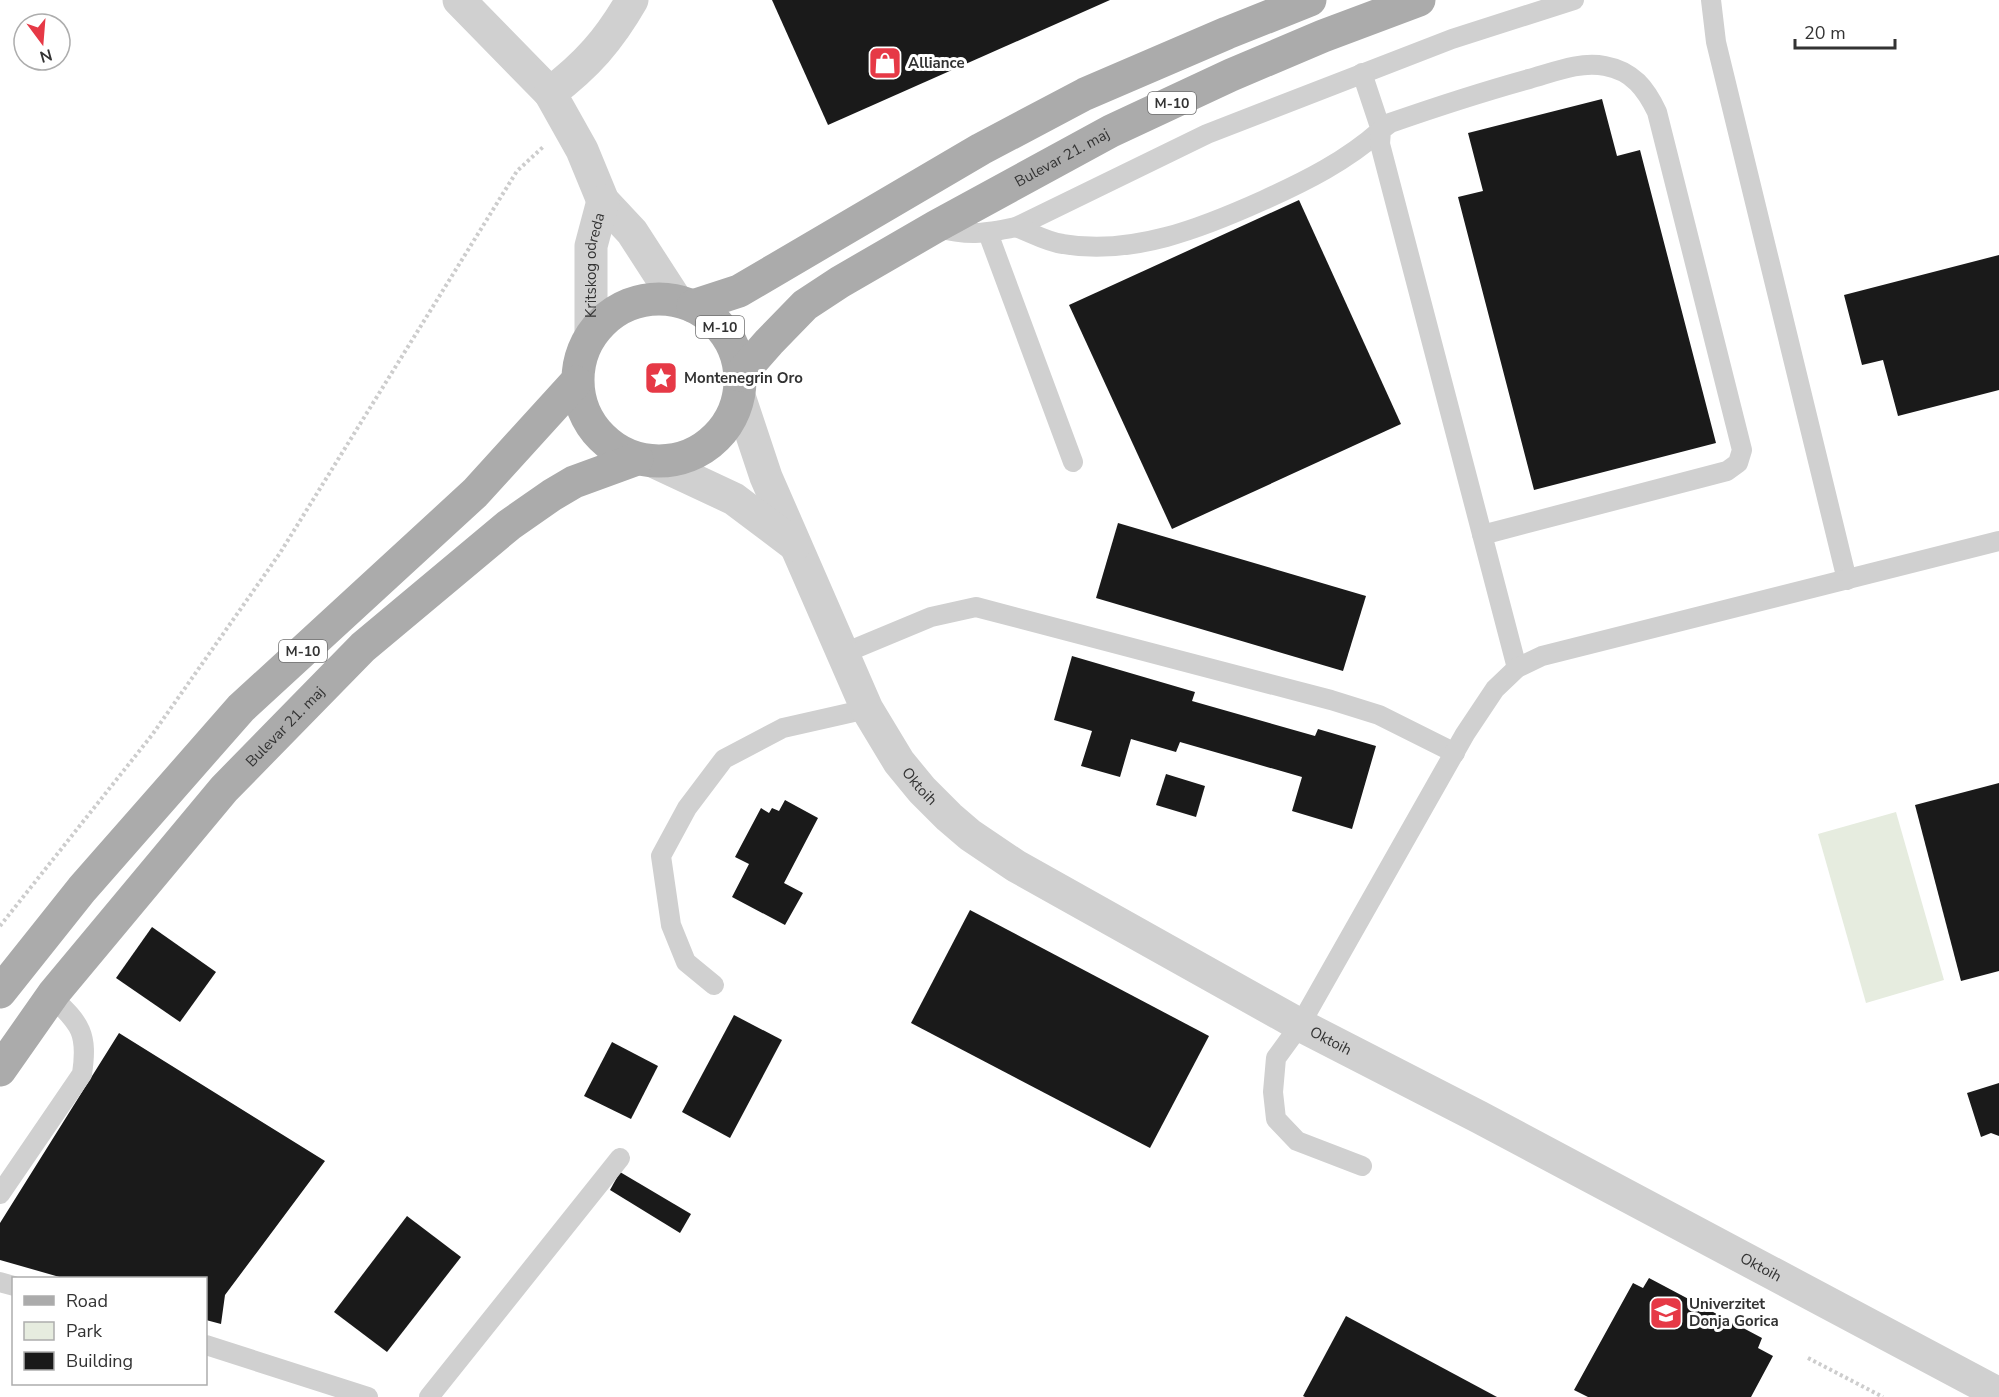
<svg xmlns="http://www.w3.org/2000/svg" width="1999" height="1397" font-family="'Nunito Sans',sans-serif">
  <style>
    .green { fill: #e6ecdf }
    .building { fill: #1a1a1a }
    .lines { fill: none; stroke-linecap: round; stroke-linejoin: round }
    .path { stroke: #cdcdcd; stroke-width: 4; stroke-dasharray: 3 3; stroke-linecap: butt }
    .service { stroke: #d0d0d0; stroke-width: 20 }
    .minor { stroke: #d0d0d0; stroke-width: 33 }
    .primary { stroke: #ababab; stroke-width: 33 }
    .labels { text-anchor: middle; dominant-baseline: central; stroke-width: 6; stroke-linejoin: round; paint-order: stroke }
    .shield { fill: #fff; stroke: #707070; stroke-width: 1.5 }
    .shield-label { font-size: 14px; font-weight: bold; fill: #333 }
    .poi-label { font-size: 15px; font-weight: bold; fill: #333; stroke: #fff; text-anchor: start }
    .street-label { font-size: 15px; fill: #333; stroke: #fff }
  </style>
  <rect width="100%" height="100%" fill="#fff"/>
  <!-- green -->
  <polygon class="green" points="1896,812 1944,980 1866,1003 1818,834"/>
  <!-- building -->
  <g class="building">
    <polygon points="772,0 1110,0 828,125"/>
    <polygon points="1602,99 1617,156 1640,150 1716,443 1534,490 1458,197 1483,191 1468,133"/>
    <polygon points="1299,200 1401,424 1172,529 1069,305"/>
    <polygon points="1999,255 1999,390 1898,416 1883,360 1862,365 1844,295"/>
    <polygon points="1118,523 1366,596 1343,671 1096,598"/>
    <polygon points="1072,656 1195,692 1192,701 1315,736 1318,729 1376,746 1352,829 1292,811 1302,777 1180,742 1176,752 1131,739 1120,777 1081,766 1092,731 1054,720"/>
    <polygon points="1166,774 1205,786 1196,817 1156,805"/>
    <polygon points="1999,783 1999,971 1961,981 1915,805"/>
    <polygon points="785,800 818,818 784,883 803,893 785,925 732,897 749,864 735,857 761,808 769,813 772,808 779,811"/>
    <polygon points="970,910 1209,1036 1150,1148 911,1023"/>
    <polygon points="152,927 216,972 180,1022 116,978"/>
    <polygon points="734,1015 782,1040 730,1138 682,1112"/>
    <polygon points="119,1033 325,1161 225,1295 221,1324 206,1320 206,1278 63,1278 0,1260 0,1223"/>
    <polygon points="612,1042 658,1066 631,1119 584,1096"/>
    <polygon points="1999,1083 1999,1136 1991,1133 1981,1137 1967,1093"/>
    <polygon points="620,1172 691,1214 680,1233 610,1190"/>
    <polygon points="407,1216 461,1257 387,1352 334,1312"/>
    <polygon points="1649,1278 1762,1338 1758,1348 1773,1356 1751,1397 1588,1397 1574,1390 1633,1283 1643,1288"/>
    <polygon points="1346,1316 1497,1397 1305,1397 1303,1396"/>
  </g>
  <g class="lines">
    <!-- path -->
    <g class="path">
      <polyline points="0,926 152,735 280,553 517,171 543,147"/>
      <polyline points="1808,1358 1883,1397"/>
    </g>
    <!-- service -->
    <g class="service">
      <polyline points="1711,0 1716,42 1847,580"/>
      <path d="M935 227C968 236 983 234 1016 227L1207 134 1452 39 1574 0"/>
      <path d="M1016 227C1030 232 1047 242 1063 244 1132 256 1202 228 1264 200 1306 181 1346 161 1381 130L1362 73"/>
      <polyline points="988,233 1073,462"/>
      <path d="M1482 535 1727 471 1738 463 1742 450 1657 112C1646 89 1633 71 1605 66 1580 61 1554 72 1529 79 1482 92 1436 107 1390 123L1381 130 1380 144 1517 668"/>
      <polyline points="842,654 931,617 976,607 1331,700 1379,715 1455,753"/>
      <polyline points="714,985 686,962 671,925 661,856 687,808 724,759 783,728 867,709"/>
      <polyline points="1362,1166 1297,1141 1276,1119 1273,1092 1276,1058 1300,1025 1465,734 1495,689 1517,668 1542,656 1999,541"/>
      <path d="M0 1194 82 1074C88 1034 81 1024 52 997"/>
      <polyline points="0,1282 14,1286"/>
      <polyline points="206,1345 368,1397"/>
      <polyline points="429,1397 620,1158"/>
    </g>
    <!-- minor -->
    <g class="minor">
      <polyline points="459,0 550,93"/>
      <path d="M632 0C609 40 587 65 550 93L582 150 603 201 632 232 676 300"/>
      <path id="s1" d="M591 333V246L603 201"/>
      <path id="s2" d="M739 396 766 477 867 709 899 762 922 790 949 817 970 835 1016 866 1300 1025 1479 1117 1999 1394"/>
      <polyline points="655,462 734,499 795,545"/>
    </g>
    <!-- primary -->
    <g class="primary">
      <circle cx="659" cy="380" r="81"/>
      <polyline points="693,306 739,291 981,149 1085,94 1227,33 1310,0"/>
      <path id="s3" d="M740 375 769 342 805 305 840 282 935 227 1111 131 1231 75 1323 36 1419 0"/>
      <polyline points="0,992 82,889 241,708 475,493 576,382"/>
      <path id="s4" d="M0 1070 54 993 224 789 363 647 509 525 552 495 574 482 637 459"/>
    </g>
  </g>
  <!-- icons -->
  <defs>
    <g id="shop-square" transform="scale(1.725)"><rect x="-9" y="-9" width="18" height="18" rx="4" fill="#e63946" stroke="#fff"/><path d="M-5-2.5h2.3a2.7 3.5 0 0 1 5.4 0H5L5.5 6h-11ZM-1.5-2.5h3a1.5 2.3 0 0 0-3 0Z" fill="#fff"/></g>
    <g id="sight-square" transform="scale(1.725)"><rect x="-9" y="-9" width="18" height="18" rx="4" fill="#e63946" stroke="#fff"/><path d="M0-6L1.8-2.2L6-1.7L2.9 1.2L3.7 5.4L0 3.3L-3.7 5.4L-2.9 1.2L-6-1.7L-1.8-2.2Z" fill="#fff"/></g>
    <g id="university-square" transform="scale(1.725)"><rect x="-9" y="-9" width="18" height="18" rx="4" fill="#e63946" stroke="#fff"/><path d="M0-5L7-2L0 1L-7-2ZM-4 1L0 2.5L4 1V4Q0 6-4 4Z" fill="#fff"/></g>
  </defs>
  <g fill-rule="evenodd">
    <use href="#shop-square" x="885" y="63"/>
    <use href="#sight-square" x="661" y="378"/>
    <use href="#university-square" x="1666" y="1313"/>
  </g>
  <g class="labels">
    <!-- shield labels -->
    <g class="shield">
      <rect x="1148" y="92" width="48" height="22" rx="4.5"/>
      <rect x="696" y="316" width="48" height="22" rx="4.5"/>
      <rect x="279" y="640" width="48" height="22" rx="4.5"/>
    </g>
    <g class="shield-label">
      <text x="1172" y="103">M-10</text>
      <text x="720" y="327">M-10</text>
      <text x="303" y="651">M-10</text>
    </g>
    <!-- poi labels -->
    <g class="poi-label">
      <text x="908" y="63">Alliance</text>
      <text x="684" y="378">Montenegrin Oro</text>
      <text x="1689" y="1304">Univerzitet<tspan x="1689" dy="17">Donja Gorica</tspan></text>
    </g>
    <!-- street labels -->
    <g class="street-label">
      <text stroke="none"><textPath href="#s3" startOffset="392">Bulevar 21. maj</textPath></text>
      <text stroke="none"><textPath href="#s1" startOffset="68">Kritskog odreda</textPath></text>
      <text stroke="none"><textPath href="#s4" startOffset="447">Bulevar 21. maj</textPath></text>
      <text stroke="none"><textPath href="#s2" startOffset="432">Oktoih</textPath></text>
      <text stroke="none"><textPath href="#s2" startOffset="918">Oktoih</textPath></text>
      <text stroke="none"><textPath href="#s2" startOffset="1404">Oktoih</textPath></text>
    </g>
  </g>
  <!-- legend -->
  <rect x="12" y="1277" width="195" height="108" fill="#ffffff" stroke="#adadad" stroke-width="1.5"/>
  <rect x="24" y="1296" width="30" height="9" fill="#ababab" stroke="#adadad" stroke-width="1.5"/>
  <text x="66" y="1307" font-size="18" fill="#333333">Road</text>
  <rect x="24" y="1322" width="30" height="18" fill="#e6ecdf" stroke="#adadad" stroke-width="1.5"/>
  <text x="66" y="1337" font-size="18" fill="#333333">Park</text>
  <rect x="24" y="1352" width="30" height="18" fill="#1a1a1a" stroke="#adadad" stroke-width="1.5"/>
  <text x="66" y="1367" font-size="18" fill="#333333">Building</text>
  <!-- north arrow -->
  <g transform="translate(42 42) rotate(164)"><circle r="28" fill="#ffffff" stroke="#adadad" stroke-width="1.5"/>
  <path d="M0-4.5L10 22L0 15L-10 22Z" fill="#e63946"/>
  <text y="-9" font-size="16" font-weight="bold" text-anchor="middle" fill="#333333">N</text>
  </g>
  <!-- scale -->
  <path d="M1795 39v9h100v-9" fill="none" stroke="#333333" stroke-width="3"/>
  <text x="1804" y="39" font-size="18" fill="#333333" stroke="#ffffff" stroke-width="4.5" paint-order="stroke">20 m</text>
</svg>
